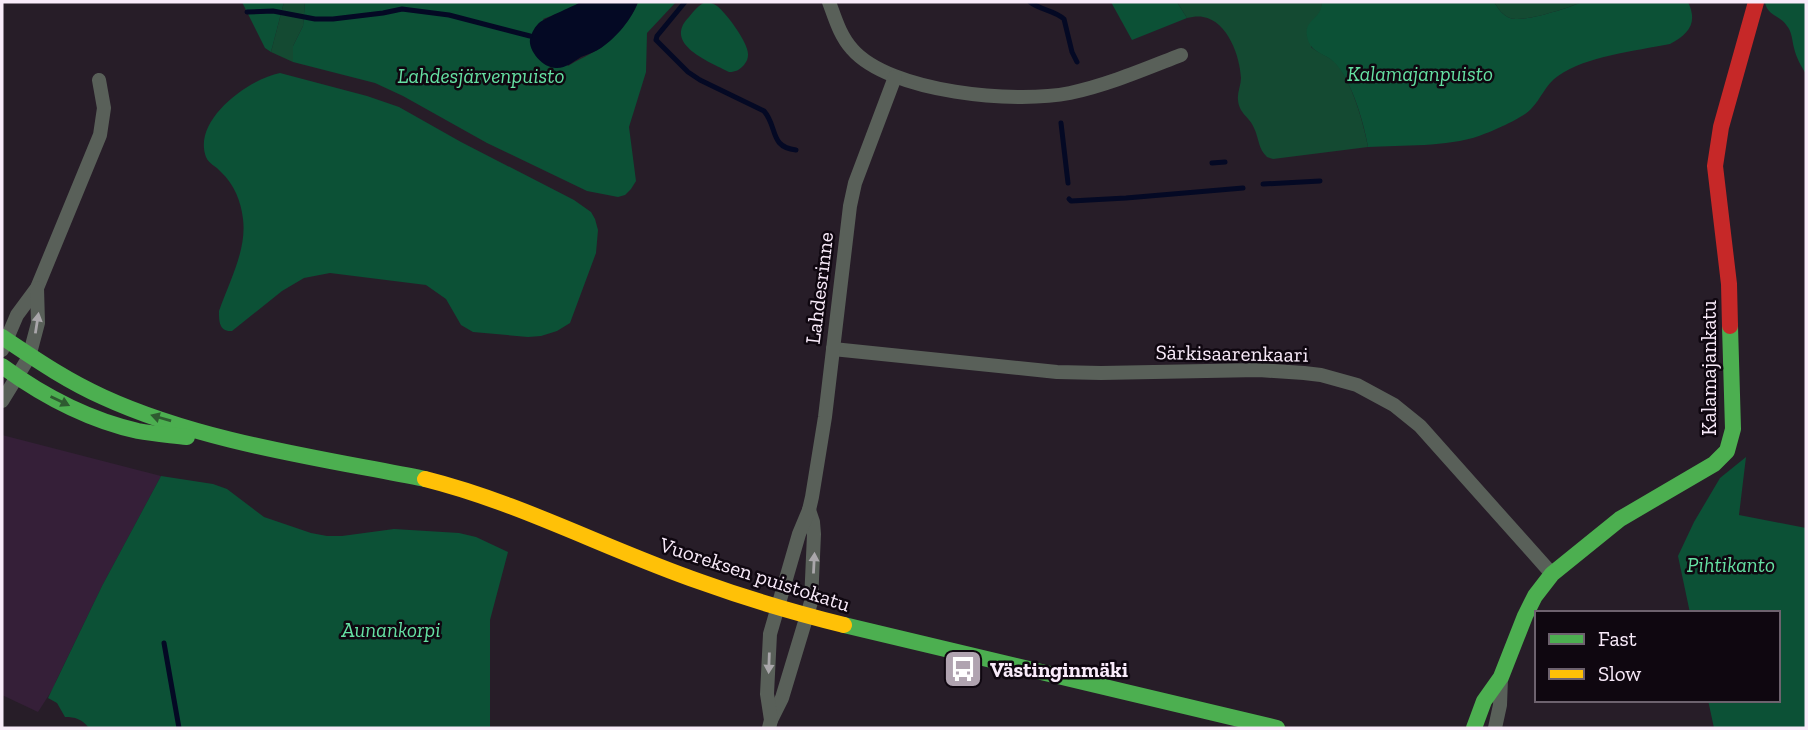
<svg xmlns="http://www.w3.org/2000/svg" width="1808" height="730" font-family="'Zilla Slab',serif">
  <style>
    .built { fill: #351f38 }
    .green { fill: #144a32 }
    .forest { fill: #0c5136 }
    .water { fill: #040924 }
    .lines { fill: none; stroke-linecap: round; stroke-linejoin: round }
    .stream { stroke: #040924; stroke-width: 5 }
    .street { stroke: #596059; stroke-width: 14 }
    .fast { stroke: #4caf50; stroke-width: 16 }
    .slow { stroke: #ffc107; stroke-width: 16 }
    .jam { stroke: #c62828; stroke-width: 16 }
    .oneway { fill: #a9a6aa }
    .oneway2 { fill: #2e5b30 }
    .labels { text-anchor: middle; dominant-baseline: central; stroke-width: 5; stroke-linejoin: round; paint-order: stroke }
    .park-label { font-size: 21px; font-style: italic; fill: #65e1a3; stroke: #0f0710 }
    .street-label { font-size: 21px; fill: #f9ebfa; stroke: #0f0710 }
    .poi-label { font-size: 21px; font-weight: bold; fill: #f9ebfa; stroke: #0f0710; text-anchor: start }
  </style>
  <rect width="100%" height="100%" fill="#271d28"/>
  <!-- built -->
  <polygon class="built" points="2,435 161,476 102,586 56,681 54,687 38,712 2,695"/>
  <!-- green -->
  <g class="green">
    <polygon points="284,2 305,2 303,26 293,46 293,62 271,52"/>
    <path d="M1177 2H1321L1322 9 1311 47C1318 53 1330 57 1335 62 1351 79 1364 124 1368 147L1273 159 1267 157C1258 149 1259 138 1254 128 1250 117 1239 114 1238 100 1237 93 1241 85 1241 78 1240 57 1228 21 1203 17 1198 16 1192 17 1187 18Z"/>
    <path d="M1494 2H1582C1568 8 1523 23 1510 18 1502 15 1498 8 1494 2Z"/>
  </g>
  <!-- forest -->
  <g class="forest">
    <polygon points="242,2 284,2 271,52 265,48"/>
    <path d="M305 2H581L567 10 543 19 568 66C579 59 592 54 603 46 615 38 634 15 638 2H676L647 33 646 72 629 127 636 181 631 189 625 195 618 197 587 191 487 143 403 96 375 83 293 62V46L303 26Z"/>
    <path d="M706 2C710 3 713 3 717 6 726 13 748 42 748 54 748 59 747 61 744 65 739 70 736 72 729 72 710 62 662 44 689 17 694 11 698 5 706 2Z"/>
    <polygon points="1111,2 1177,2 1187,18 1132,40"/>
    <path d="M1321 2H1494C1498 8 1502 15 1510 18 1523 23 1568 8 1582 2H1688C1698 23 1689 34 1670 44 1635 51 1586 56 1558 76 1545 85 1541 99 1531 109 1523 118 1491 132 1479 136 1447 147 1402 145 1368 147 1364 123 1352 82 1336 64 1328 54 1312 54 1308 40 1301 18 1324 20 1321 2Z"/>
    <path d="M1765 2H1806V74C1801 66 1796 57 1794 48 1792 40 1792 32 1787 26 1780 15 1767 16 1765 2Z"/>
    <path d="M280 73 367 96 399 107 461 142 574 200 591 212 595 219 598 230 596 253 570 323 557 331 541 336 528 337 473 332 461 325 446 299 426 285 330 273 304 278 282 291 232 331C219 332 219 321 219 311 229 282 247 250 243 219 241 201 234 184 221 172 216 166 209 164 206 157 192 120 249 79 280 73Z"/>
    <polygon points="1746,457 1739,515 1806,528 1806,728 1714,728 1708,700 1778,700 1778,613 1690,613 1678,556 1694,522 1720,478"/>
    <path d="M161 476 213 484 227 489 264 517 311 533 327 536H342L394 529 459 533 476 537 508 552 490 620V728H89C82 719 75 717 65 717L57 703 48 698 102 586Z"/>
  </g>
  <!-- water -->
  <path class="water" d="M581 2H638C632 19 616 38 601 48 595 52 588 54 581 57 573 62 566 68 557 68 544 69 528 51 530 39 531 34 534 28 538 24 542 19 572 7 581 2Z"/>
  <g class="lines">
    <!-- stream -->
    <g class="stream">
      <path d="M685 2 657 36 656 40 688 72 700 80 764 111C778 127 769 147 796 150"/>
      <path d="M1030 2C1040 10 1054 10 1064 19L1072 52 1077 62"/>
      <polyline points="247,12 273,11 315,19 333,19 383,13 402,9 449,15 530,36"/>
      <polyline points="1061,123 1068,183"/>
      <polyline points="1212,163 1225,162"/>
      <polyline points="1263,184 1320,181"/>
      <polyline points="1069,199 1071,201 1126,198 1243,188"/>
      <polyline points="164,643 179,728"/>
    </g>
    <!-- street -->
    <g class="street">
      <path d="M829 2C835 18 840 36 852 49 890 93 1016 104 1070 93 1108 85 1145 69 1181 55"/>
      <polyline points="833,349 1057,372 1101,373 1259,370 1304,373 1321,375 1357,385 1394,405 1420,426 1552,574"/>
      <polyline points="2,350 17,315 37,288 100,135 104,108 99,80"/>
      <polyline points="2,401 29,357 38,323 37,288"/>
      <polyline points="771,720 782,698 811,602 814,534 813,522 809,510"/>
      <polyline points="769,728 771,720 767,694 770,634 799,534 809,510 812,497 825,417 850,206 855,183 895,77"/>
      <polyline points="1495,728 1500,705 1501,678"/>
    </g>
    <!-- fast -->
    <g class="fast">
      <path d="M2 337C35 359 67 381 103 397 201 442 320 458 425 479"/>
      <path d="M2 366C43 396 89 420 138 431 154 434 171 435 187 437"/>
      <polyline points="844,625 1277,728"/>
      <polyline points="1474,728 1484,701 1501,677 1525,616 1535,596 1552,574 1620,519 1714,464 1727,451 1733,429 1730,326"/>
    </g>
    <!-- slow -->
    <path class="slow" d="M425 479C521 503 608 550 701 582 748 599 796 613 844 625"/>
    <!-- jam -->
    <polyline class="jam" points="1730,326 1729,284 1715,166 1721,127 1756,2"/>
  </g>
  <!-- one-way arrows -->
  <defs><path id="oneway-solid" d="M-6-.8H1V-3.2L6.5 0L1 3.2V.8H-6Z" transform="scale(1.75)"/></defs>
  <g class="oneway">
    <use href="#oneway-solid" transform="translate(37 323) rotate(-81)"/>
    <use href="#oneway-solid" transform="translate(814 563) rotate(-87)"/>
    <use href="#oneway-solid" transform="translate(769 663) rotate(92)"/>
  </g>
  <g class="oneway2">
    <use href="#oneway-solid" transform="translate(60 401) rotate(26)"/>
    <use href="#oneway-solid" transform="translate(161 418) rotate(-164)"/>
  </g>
  <!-- icons -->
  <defs>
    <g id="bus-square" transform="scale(2.0125)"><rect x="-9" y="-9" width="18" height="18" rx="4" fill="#b0a3b0" stroke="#0f0710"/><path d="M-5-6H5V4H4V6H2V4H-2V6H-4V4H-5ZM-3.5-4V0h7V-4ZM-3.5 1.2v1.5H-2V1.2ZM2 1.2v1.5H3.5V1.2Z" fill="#fff"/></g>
  </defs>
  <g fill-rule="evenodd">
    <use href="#bus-square" x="963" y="669"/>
  </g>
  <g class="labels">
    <!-- park labels -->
    <g class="park-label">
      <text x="1420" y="73">Kalamajanpuisto</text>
      <text x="481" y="75">Lahdesjärvenpuisto</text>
      <text x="1731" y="564">Pihtikanto</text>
      <text x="391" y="629">Aunankorpi</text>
    </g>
    <!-- street labels -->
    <g class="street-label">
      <text transform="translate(819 288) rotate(-83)">Lahdesrinne</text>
      <text transform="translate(1232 353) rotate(1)">Särkisaarenkaari</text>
      <text transform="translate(1708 368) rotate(-90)">Kalamajankatu</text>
      <text transform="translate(755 574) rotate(18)">Vuoreksen puistokatu</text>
    </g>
    <!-- poi labels -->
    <g class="poi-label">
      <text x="990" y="669">Västinginmäki</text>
    </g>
  </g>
  <!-- border -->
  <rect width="1808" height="730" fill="none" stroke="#f9ebfa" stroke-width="7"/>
  <!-- legend -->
  <rect x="1535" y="611" width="245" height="91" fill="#0f0710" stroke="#6d626e" stroke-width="2"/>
  <rect x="1549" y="634" width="35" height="10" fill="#4caf50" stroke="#6d626e" stroke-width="2"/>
  <text x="1598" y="646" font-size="21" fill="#f9ebfa">Fast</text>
  <rect x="1549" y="669" width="35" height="10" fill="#ffc107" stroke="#6d626e" stroke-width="2"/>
  <text x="1598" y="681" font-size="21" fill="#f9ebfa">Slow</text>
</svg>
